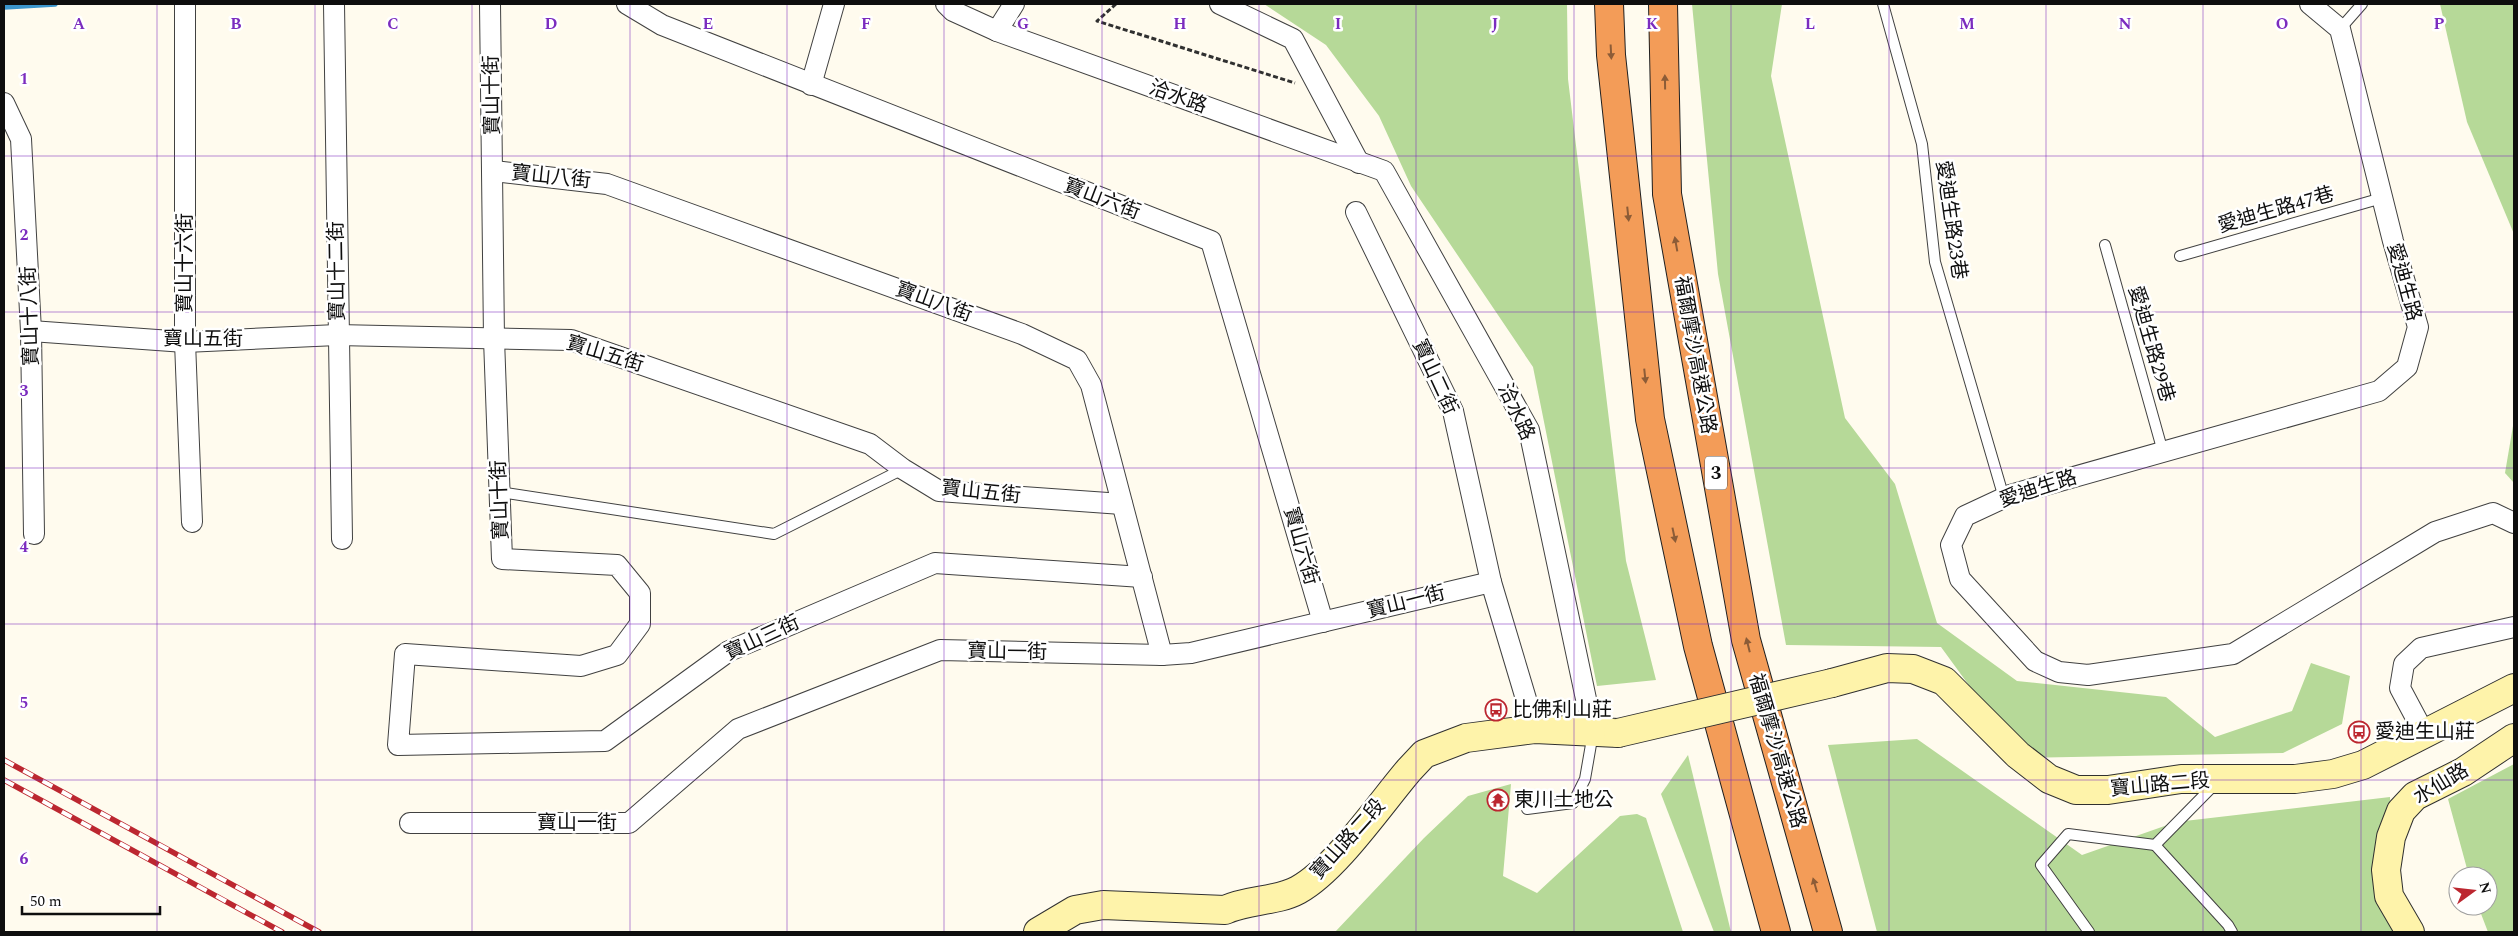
<svg xmlns="http://www.w3.org/2000/svg" width="2518" height="936" font-family="Spectral,'Noto Sans TC',serif">
  <style>
    .forest { fill: #b6d998 }
    .lines { fill: none; stroke-linecap: round; stroke-linejoin: round }
    .stream { stroke: #3b95cc; stroke-width: 5.5 }
    .lane-casing { stroke: #414141; stroke-width: 12 }
    .street-casing { stroke: #414141; stroke-width: 22 }
    .secondary-casing { stroke: #303030; stroke-width: 30 }
    .highway-casing { stroke: #1f1f1f; stroke-width: 30 }
    .path { stroke: #303030; stroke-width: 3; stroke-dasharray: 5 2.5; stroke-linecap: butt }
    .lane { stroke: #fff; stroke-width: 10 }
    .street { stroke: #fff; stroke-width: 20 }
    .secondary { stroke: #fef3aa; stroke-width: 28 }
    .highway { stroke: #f39c58; stroke-width: 28 }
    .rail-casing { stroke: #bc2730; stroke-width: 5.5 }
    .rail { stroke: #fff; stroke-width: 4; stroke-dasharray: 11; stroke-linecap: butt }
    .secondary-bridge-casing { stroke: #303030; stroke-width: 30; stroke-linecap: butt }
    .secondary-bridge { stroke: #fef3aa; stroke-width: 28 }
    .oneway { fill: #8c5c37 }
    .grid { fill: none; stroke: #7b2cbf; stroke-width: 1; stroke-opacity: 0.55 }
    .labels { text-anchor: middle; dominant-baseline: central; stroke-width: 5; stroke-linejoin: round; paint-order: stroke }
    .shield { fill: #fff; stroke: #565656; stroke-width: 1 }
    .shield-label { font-size: 19px; font-weight: bold; fill: #0e0e0e }
    .street-label { font-size: 20px; fill: #0e0e0e; stroke: #fff }
    .poi-label { font-size: 20px; fill: #0e0e0e; stroke: #fff; text-anchor: start }
    .grid-label { font-size: 16px; text-anchor: middle; font-weight: bold; fill: #7b2cbf; stroke: #fff; stroke-width: 5; stroke-linejoin: round; paint-order: stroke }
  </style>
  <rect width="100%" height="100%" fill="#fffbee"/>
  <!-- forest -->
  <g class="forest">
    <polygon points="1264,4 1567,4 1568,79 1626,561 1656,680 1597,686 1533,367 1411,186 1379,116 1326,45"/>
    <polygon points="1692,4 1782,4 1771,76 1845,418 1895,484 1937,623 2017,681 2166,697 2215,737 2292,711 2311,663 2350,676 2342,724 2283,753 2022,758 1941,647 1786,645 1718,274"/>
    <polygon points="2440,4 2514,4 2514,234 2467,122"/>
    <polygon points="2514,420 2514,483 2505,473"/>
    <polygon points="1917,739 2082,855 2176,822 2390,797 2395,912 2402,932 1877,932 1828,745"/>
    <polygon points="1688,755 1731,932 1714,932 1661,794"/>
    <polygon points="2514,764 2514,932 2488,932 2478,906 2488,906 2488,876 2469,876 2448,799"/>
    <polygon points="1511,784 1503,876 1537,893 1620,816 1637,814 1646,818 1683,932 1335,932 1424,838 1468,796"/>
  </g>
  <g class="lines">
    <!-- stream -->
    <polyline class="stream" points="4,7 55,4"/>
    <!-- lane casing -->
    <g class="lane-casing">
      <g id="lane">
        <polyline points="1883,4 1922,144 1935,262 2004,498"/>
        <polyline points="2340,29 2362,4"/>
        <polyline points="2105,245 2163,452"/>
        <polyline points="2180,256 2382,198"/>
        <polyline points="500,492 774,534 903,469"/>
        <polyline points="1527,809 1573,803 1585,779 1593,733"/>
        <polyline points="2155,845 2228,925 2232,932"/>
        <polyline points="2089,932 2041,865 2068,834 2155,845 2216,783"/>
      </g>
    </g>
    <!-- street casing -->
    <g class="street-casing">
      <g id="street">
        <polyline points="185,4 185,342 192,522"/>
        <polyline points="334,4 342,539"/>
        <polyline points="490,4 494,339 502,559 617,565 640,593 640,624 617,655 581,666 405,654 398,745 605,741 729,651 935,563 1142,577"/>
        <polyline points="627,4 662,25 1211,241 1323,622"/>
        <polyline points="946,4 953,11 997,31 1384,171 1529,430 1593,732"/>
        <polyline points="1220,4 1293,39 1359,163"/>
        <polyline points="2310,4 2340,29 2393,241 2418,327 2407,367 2379,391 2010,495 1965,516 1951,545 1960,579 2035,661 2059,672 2088,675 2233,654 2435,532 2493,513 2514,523"/>
        <polyline points="997,31 1014,4"/>
        <polyline points="811,85 834,4"/>
        <polyline points="4,103 21,139 31,331 34,534"/>
        <polyline points="494,171 607,184 1022,334 1077,360 1091,385 1162,655"/>
        <polyline points="1356,212 1453,411 1491,582"/>
        <polyline points="31,331 185,342 337,335 571,340 870,444 903,469 939,491 1122,504"/>
        <polyline points="2424,733 2400,688 2404,664 2421,648 2514,627"/>
        <polyline points="410,823 629,823 738,729 940,650 1162,655 1191,653 1491,582 1535,729"/>
      </g>
    </g>
    <!-- secondary casing -->
    <g class="secondary-casing">
      <g id="secondary">
        <polyline points="1832,683 1887,668 1913,669 1944,681 2018,755 2049,779 2076,790 2108,790 2181,779 2295,779 2333,774 2363,765 2514,688"/>
        <path d="M1038 932 1075 910 1103 905 1225 910C1248 899 1276 902 1298 890 1335 870 1380 804 1409 770L1424 754 1466 738 1535 729 1618 733"/>
        <polyline points="2410,932 2389,896 2386,870 2391,837 2401,811 2415,796 2463,772 2514,738"/>
      </g>
    </g>
    <!-- highway casing -->
    <g class="highway-casing">
      <g id="highway">
        <polyline points="1609,4 1611,55 1650,419 1698,646 1776,932"/>
        <polyline points="1663,4 1667,194 1746,640 1828,932"/>
      </g>
    </g>
    <!-- path -->
    <polyline class="path" points="1116,4 1097,21 1295,83"/>
    <!-- lane -->
    <use href="#lane" class="lane"/>
    <!-- street -->
    <use href="#street" class="street"/>
    <!-- secondary -->
    <use href="#secondary" class="secondary"/>
    <!-- highway -->
    <use href="#highway" class="highway"/>
    <!-- rail casing -->
    <g class="rail-casing">
      <g id="rail">
        <polyline points="4,760 319,932"/>
        <polyline points="4,780 282,932"/>
      </g>
    </g>
    <!-- rail -->
    <use href="#rail" class="rail"/>
    <!-- secondary-bridge casing -->
    <g class="secondary-bridge-casing">
      <polyline id="secondary-bridge" points="1618,733 1832,683"/>
    </g>
    <!-- secondary-bridge -->
    <use href="#secondary-bridge" class="secondary-bridge"/>
  </g>
  <!-- one-way arrows -->
  <defs><path id="oneway-solid" d="M-6-.8H1V-3.2L6.5 0L1 3.2V.8H-6Z" transform="scale(1.25)"/></defs>
  <g class="oneway">
    <use href="#oneway-solid" transform="translate(1611 52) rotate(87)"/>
    <use href="#oneway-solid" transform="translate(1665 82) rotate(-91)"/>
    <use href="#oneway-solid" transform="translate(1628 214) rotate(84)"/>
    <use href="#oneway-solid" transform="translate(1676 244) rotate(-100)"/>
    <use href="#oneway-solid" transform="translate(1645 376) rotate(84)"/>
    <use href="#oneway-solid" transform="translate(1674 535) rotate(78)"/>
    <use href="#oneway-solid" transform="translate(1748 645) rotate(-104)"/>
    <use href="#oneway-solid" transform="translate(1815 885) rotate(-106)"/>
  </g>
  <!-- grid -->
  <path class="grid" d="M157 4V932M315 4V932M472 4V932M630 4V932M787 4V932M944 4V932M1102 4V932M1259 4V932M1416 4V932M1574 4V932M1731 4V932M1889 4V932M2046 4V932M2203 4V932M2361 4V932M4 156H2514M4 312H2514M4 468H2514M4 624H2514M4 780H2514"/>
  <!-- icons -->
  <defs>
    <g id="bus-ring" transform="scale(1.125)"><circle r="9.5" fill="#fff" stroke="#bc2730" stroke-width="1.5"/><path d="M-5-6H5V4H4V6H2V4H-2V6H-4V4H-5ZM-3.5-4V0h7V-4ZM-3.5 1.2v1.5H-2V1.2ZM2 1.2v1.5H3.5V1.2Z" fill="#bc2730"/></g>
    <g id="temple-ring" transform="scale(1.125)"><circle r="9.5" fill="#fff" stroke="#bc2730" stroke-width="1.5"/><path d="M0-6L5-2H3V0L6.5 2.5H4V6H1.5V3h-3V6H-4V2.5H-6.5L-3 0V-2H-5Z" fill="#bc2730"/></g>
  </defs>
  <g fill-rule="evenodd">
    <use href="#bus-ring" x="1496" y="710"/>
    <use href="#bus-ring" x="2359" y="732"/>
    <use href="#temple-ring" x="1498" y="800"/>
  </g>
  <g class="labels">
    <!-- shield labels -->
    <rect class="shield" x="1705" y="456.5" width="22" height="33" rx="4"/>
    <g class="shield-label">
      <text x="1716" y="473">3</text>
    </g>
    <!-- street labels -->
    <g class="street-label">
      <text transform="translate(492 95) rotate(-91)">寶山十街</text>
      <text transform="translate(1178 97) rotate(20)">洽水路</text>
      <text transform="translate(551 177) rotate(6)">寶山八街</text>
      <text transform="translate(1102 199) rotate(21)">寶山六街</text>
      <text transform="translate(2276 210) rotate(-16)">愛迪生路47巷</text>
      <text transform="translate(1951 220) rotate(82)">愛迪生路23巷</text>
      <text transform="translate(185 263) rotate(-90)">寶山十六街</text>
      <text transform="translate(337 271) rotate(-91)">寶山十二街</text>
      <text transform="translate(2404 282) rotate(75)">愛迪生路</text>
      <text transform="translate(934 302) rotate(20)">寶山八街</text>
      <text transform="translate(30 316) rotate(-92)">寶山十八街</text>
      <text x="203" y="339">寶山五街</text>
      <text transform="translate(2151 344) rotate(74)">愛迪生路29巷</text>
      <text transform="translate(605 354) rotate(17)">寶山五街</text>
      <text transform="translate(1695 355) rotate(80)">福爾摩沙高速公路</text>
      <text transform="translate(1435 377) rotate(65)">寶山二街</text>
      <text transform="translate(1516 412) rotate(65)">洽水路</text>
      <text transform="translate(2038 489) rotate(-18)">愛迪生路</text>
      <text transform="translate(981 492) rotate(6)">寶山五街</text>
      <text transform="translate(500 500) rotate(-92)">寶山十街</text>
      <text transform="translate(1301 546) rotate(74)">寶山六街</text>
      <text transform="translate(1406 602) rotate(-14)">寶山一街</text>
      <text transform="translate(762 638) rotate(-25)">寶山三街</text>
      <text transform="translate(1007 652) rotate(1)">寶山一街</text>
      <text transform="translate(1777 751) rotate(74)">福爾摩沙高速公路</text>
      <text transform="translate(2441 784) rotate(-31)">水仙路</text>
      <text transform="translate(2160 785) rotate(-5)">寶山路二段</text>
      <text x="577" y="823">寶山一街</text>
      <text transform="translate(1348 839) rotate(-48)">寶山路二段</text>
    </g>
    <!-- poi labels -->
    <g class="poi-label">
      <text x="1512" y="710">比佛利山莊</text>
      <text x="2375" y="732">愛迪生山莊</text>
      <text x="1514" y="800">東川土地公</text>
    </g>
  </g>
  <g class="grid-label">
    <text x="79" y="29">A</text>
    <text x="236" y="29">B</text>
    <text x="393" y="29">C</text>
    <text x="551" y="29">D</text>
    <text x="708" y="29">E</text>
    <text x="866" y="29">F</text>
    <text x="1023" y="29">G</text>
    <text x="1180" y="29">H</text>
    <text x="1338" y="29">I</text>
    <text x="1495" y="29">J</text>
    <text x="1652" y="29">K</text>
    <text x="1810" y="29">L</text>
    <text x="1967" y="29">M</text>
    <text x="2125" y="29">N</text>
    <text x="2282" y="29">O</text>
    <text x="2439" y="29">P</text>
    <text x="24" y="84">1</text>
    <text x="24" y="240">2</text>
    <text x="24" y="396">3</text>
    <text x="24" y="552">4</text>
    <text x="24" y="708">5</text>
    <text x="24" y="864">6</text>
  </g>
  <!-- border -->
  <rect width="2518" height="936" fill="none" stroke="#0e0e0e" stroke-width="10"/>
  <!-- north arrow -->
  <g transform="translate(2473 891) rotate(75)"><circle r="24" fill="#ffffff" stroke="#9f9f9f"/>
  <path d="M0-4L9 19L0 12L-9 19Z" fill="#bc2730"/>
  <text y="-8" font-size="14" font-weight="bold" text-anchor="middle" fill="#0e0e0e">N</text>
  </g>
  <!-- scale -->
  <path d="M22 906v8h138v-8" fill="none" stroke="#0e0e0e" stroke-width="2.5"/>
  <text x="30" y="906" font-size="15" fill="#0e0e0e" stroke="#ffffff" stroke-width="4" paint-order="stroke">50 m</text>
</svg>
